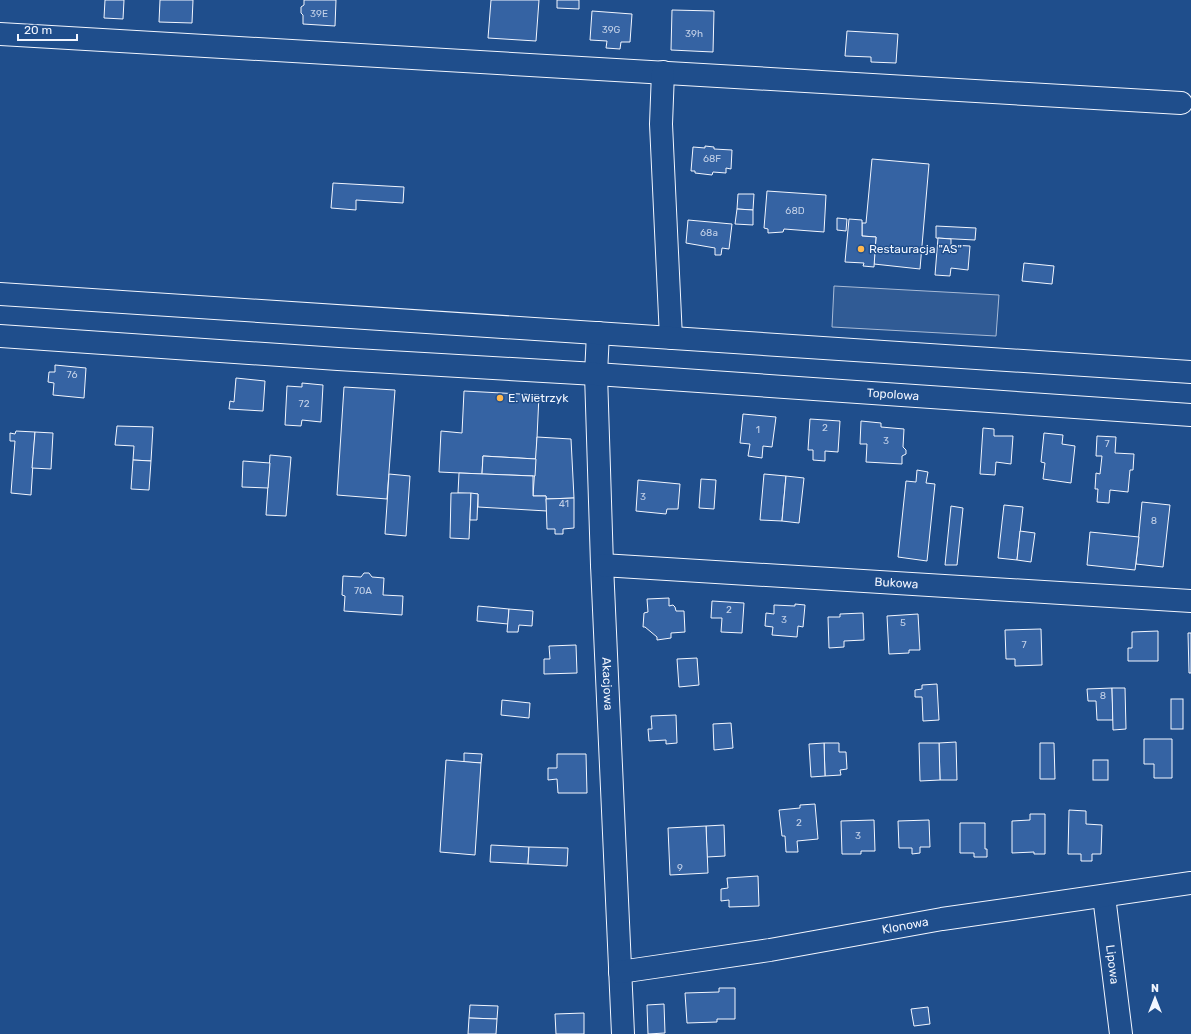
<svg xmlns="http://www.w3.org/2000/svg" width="1191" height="1034" font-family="Rubik,sans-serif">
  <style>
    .parking { fill: #305b95; stroke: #a8bbd7 }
    .building { fill: #3563a3; stroke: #f2f6ff }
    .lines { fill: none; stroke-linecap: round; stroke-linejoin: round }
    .minor-casing { stroke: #f2f6ff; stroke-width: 24 }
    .major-casing { stroke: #f2f6ff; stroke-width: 24 }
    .minor { stroke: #1f4e8c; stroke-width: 22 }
    .major { stroke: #1f4e8c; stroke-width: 22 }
    .poi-dot { fill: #ffb74d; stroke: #1f4e8c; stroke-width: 1.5 }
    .labels { text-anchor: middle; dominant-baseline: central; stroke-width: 3; stroke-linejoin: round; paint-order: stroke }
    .number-label { font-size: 10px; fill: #c3d1e8 }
    .poi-label { font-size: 12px; fill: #f2f6ff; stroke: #1f4e8c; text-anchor: start }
    .street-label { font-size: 12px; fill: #f2f6ff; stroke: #1f4e8c }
  </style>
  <rect width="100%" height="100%" fill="#1f4e8c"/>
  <!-- parking -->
  <polygon class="parking" points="834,286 999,295 996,336 832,327"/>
  <!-- building -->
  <g class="building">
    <polygon points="105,0 124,0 123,19 104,18"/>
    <polygon points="160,0 193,0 192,23 159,22"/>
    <polygon points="304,0 336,0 335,26 303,24 303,15 301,13 301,7 304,5"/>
    <polygon points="491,0 539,0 536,41 488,38"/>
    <polygon points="557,0 579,0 579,9 557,8"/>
    <polygon points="672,10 714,11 713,52 671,50"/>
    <polygon points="592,11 632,14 630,42 621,42 620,49 606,48 607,41 590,40"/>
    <polygon points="847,31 898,34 896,63 871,62 871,57 845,56"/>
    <polygon points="705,146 714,147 714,149 732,150 731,169 726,168 726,173 713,172 712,175 695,173 695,171 691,171 693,147 705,148"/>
    <polygon points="872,159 929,164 920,269 874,264 876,237 862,236 862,223 866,223"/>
    <polygon points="333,183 404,187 403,203 356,200 356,210 331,208"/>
    <polygon points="767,191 826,195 824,232 784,229 783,232 768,233 768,229 764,228"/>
    <polygon points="738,194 754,194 753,210 737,209"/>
    <polygon points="737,209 753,210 753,225 735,224"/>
    <polygon points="837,218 847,219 846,231 837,230"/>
    <polygon points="849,219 862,220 862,236 876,237 874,267 863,266 864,263 845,262"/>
    <polygon points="688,220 732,224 729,249 722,248 721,255 715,255 715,248 686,243"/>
    <polygon points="936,226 976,228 975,240 936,238"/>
    <polygon points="938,238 951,239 951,245 970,246 968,270 951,268 950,276 935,275"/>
    <polygon points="1024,263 1054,266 1052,284 1022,281"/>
    <polygon points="55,365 86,368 84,398 53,395 54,383 48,382 49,372 55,372"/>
    <polygon points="236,378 265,381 263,411 229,409 230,401 234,402"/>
    <polygon points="302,383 323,385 321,422 302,420 301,426 285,425 287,386 302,387"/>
    <polygon points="344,387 395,390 387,499 337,495"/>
    <polygon points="464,391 539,395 536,459 483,456 482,474 439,472 441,431 462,433"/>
    <polygon points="743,414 776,417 772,447 763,446 762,458 748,456 750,444 740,443"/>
    <polygon points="810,419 840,421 838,452 825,451 825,461 813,460 813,450 808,450"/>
    <polygon points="861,421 881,423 881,427 904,429 903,447 906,450 906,454 902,456 902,464 866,462 867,444 860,444"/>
    <polygon points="117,426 153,427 151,461 133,460 134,446 115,445"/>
    <polygon points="983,428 994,429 994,436 1013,436 1011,464 996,462 995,475 980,474"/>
    <polygon points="16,431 35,432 31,495 11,493 15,441 10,441 10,433 15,434"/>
    <polygon points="35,432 53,433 51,469 32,468"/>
    <polygon points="1044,433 1063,435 1062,444 1075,446 1071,483 1043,479 1045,463 1041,462"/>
    <polygon points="1097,436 1116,437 1115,453 1134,454 1133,470 1130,470 1128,492 1110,490 1109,503 1097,502 1098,489 1095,489 1096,473 1100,474 1102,456 1096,456"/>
    <polygon points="537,437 571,439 574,498 546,499 546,496 533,496"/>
    <polygon points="270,455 291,457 286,516 266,515"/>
    <polygon points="483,456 536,459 535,476 482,474"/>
    <polygon points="133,460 151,461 149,490 131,489"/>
    <polygon points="243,461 270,463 268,488 242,487"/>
    <polygon points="917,470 928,472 926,483 935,484 927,561 898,557 906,481 916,482"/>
    <polygon points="459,473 533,476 533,496 546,496 547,511 478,507 478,494 458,493"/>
    <polygon points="389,474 410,476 406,536 385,534"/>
    <polygon points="764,474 786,476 782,521 760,520"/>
    <polygon points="786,476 804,478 799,523 782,521"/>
    <polygon points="701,479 716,480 714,509 699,508"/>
    <polygon points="638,480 680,484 678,509 667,509 666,514 636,511"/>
    <polygon points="451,493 471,493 469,539 450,538"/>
    <polygon points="471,493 478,494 477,520 470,520"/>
    <polygon points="574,498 574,528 563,529 563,534 555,534 555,529 547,529 546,499"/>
    <polygon points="1142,502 1170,505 1163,567 1136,564"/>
    <polygon points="1004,505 1023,507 1017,560 998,558"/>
    <polygon points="951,506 963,508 957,565 945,565"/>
    <polygon points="1020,531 1035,533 1031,562 1017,560"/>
    <polygon points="1090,532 1139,537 1135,570 1087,565"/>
    <polygon points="364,573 369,573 372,577 384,578 383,595 403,596 402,615 344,611 345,596 342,595 343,576 361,577"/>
    <polygon points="669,598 669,606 673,605 675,607 676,611 684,611 685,632 671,633 671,638 657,640 657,637 645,627 643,627 644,613 648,612 647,599"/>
    <polygon points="712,601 744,603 742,633 721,632 722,618 711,618"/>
    <polygon points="795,604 805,605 803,627 798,626 797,637 772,635 773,627 765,626 766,613 774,614 774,605 795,606"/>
    <polygon points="478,606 509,609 508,624 477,621"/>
    <polygon points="509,609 533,611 532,626 519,625 518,632 507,632"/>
    <polygon points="863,613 864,640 844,641 844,647 829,648 828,617 840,617 840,614"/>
    <polygon points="918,614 920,650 909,650 909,653 889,654 887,616"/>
    <polygon points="1041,629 1042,665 1015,666 1015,659 1006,659 1005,630"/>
    <polygon points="1158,631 1158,661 1128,661 1128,648 1132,648 1132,632"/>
    <polygon points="1188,633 1191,633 1191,673 1189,673"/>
    <polygon points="576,645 577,673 544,674 544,659 550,659 549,646"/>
    <polygon points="697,658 699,685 679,687 677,659"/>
    <polygon points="937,684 939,720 923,721 922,697 915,697 915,690 922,689 922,685"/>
    <polygon points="1112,688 1113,720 1097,720 1096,701 1088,701 1087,689"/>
    <polygon points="1112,688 1125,688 1126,729 1113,730"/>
    <rect x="1171" y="699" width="12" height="30"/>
    <polygon points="502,700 530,703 529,718 501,715"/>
    <polygon points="676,715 677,743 666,744 666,740 649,741 648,729 652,729 651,716"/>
    <polygon points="731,723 733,748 714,750 713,724"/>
    <polygon points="1144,739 1172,739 1172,778 1154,778 1154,764 1144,764"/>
    <polygon points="956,742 957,780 940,780 939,743"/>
    <polygon points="824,743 839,743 839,752 846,752 847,769 840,770 841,775 825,776"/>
    <polygon points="824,743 825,776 811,777 809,744"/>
    <polygon points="919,743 939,743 940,780 920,781"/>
    <polygon points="1040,743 1054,743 1055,779 1040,779"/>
    <polygon points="464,753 482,754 481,763 464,762"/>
    <polygon points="557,754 586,754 587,793 558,793 557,779 548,780 548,768 557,768"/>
    <polygon points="446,760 481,763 475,855 440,852"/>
    <rect x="1093" y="760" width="15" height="20"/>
    <polygon points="815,804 818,839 797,841 798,852 786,852 785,836 782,836 779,810 800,808 800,805"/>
    <polygon points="1069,810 1086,811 1086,824 1102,825 1101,854 1092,854 1092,861 1081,861 1081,854 1068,854"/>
    <polygon points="1030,814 1045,814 1045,854 1034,854 1034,852 1012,853 1012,821 1030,820"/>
    <polygon points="874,820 875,851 861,851 861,854 842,854 841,821"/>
    <polygon points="929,820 930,847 920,847 920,853 912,854 912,848 899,848 898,821"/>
    <polygon points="960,823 985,823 985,849 987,849 987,857 974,857 974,853 960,853"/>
    <polygon points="724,825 725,856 707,857 706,826"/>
    <polygon points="706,826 708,873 670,875 668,828"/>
    <polygon points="491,845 529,847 528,864 490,862"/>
    <polygon points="529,847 568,848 567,866 528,864"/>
    <polygon points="758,876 759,906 729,907 729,900 721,901 721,889 728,888 727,878"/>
    <polygon points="719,988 735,988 735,1019 717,1019 717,1022 687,1023 685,993 719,992"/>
    <polygon points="664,1004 665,1033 648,1034 647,1005"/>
    <polygon points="470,1005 498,1006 497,1019 469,1018"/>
    <polygon points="928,1007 930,1024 914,1026 911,1009"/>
    <polygon points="584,1013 584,1034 556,1034 555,1014"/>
    <polygon points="469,1018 497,1019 496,1034 468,1034"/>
  </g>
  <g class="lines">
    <!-- minor casing -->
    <g class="minor-casing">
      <g id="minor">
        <polyline points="0,34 1181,103"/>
        <polyline points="663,72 661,124 671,338"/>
        <path id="s1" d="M598 333 596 374 602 565 623 1034"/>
        <path id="s2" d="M0 336 338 359 596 374 1191 415"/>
        <path id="s3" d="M602 565 1191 601"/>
        <path id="s4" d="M1104 896 1121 1034"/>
        <path id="s5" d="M620 972 770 950 942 919 1191 883"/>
      </g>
    </g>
    <!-- major casing -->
    <g class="major-casing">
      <polyline id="major" points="0,294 1191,372"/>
    </g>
    <!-- minor -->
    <use href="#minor" class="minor"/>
    <!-- major -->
    <use href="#major" class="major"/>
  </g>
  <!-- markers -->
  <g class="poi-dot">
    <circle cx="861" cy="249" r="4"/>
    <circle cx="500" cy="398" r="4"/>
  </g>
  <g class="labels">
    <!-- number labels -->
    <g class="number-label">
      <text x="319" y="14">39E</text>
      <text x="611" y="30">39G</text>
      <text x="694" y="34">39h</text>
      <text x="712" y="159">68F</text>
      <text x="795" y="211">68D</text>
      <text x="709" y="233">68a</text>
      <text x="72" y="375">76</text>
      <text x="304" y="404">72</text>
      <text x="825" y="428">2</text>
      <text x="758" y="430">1</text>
      <text x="886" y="441">3</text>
      <text x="1107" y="444">7</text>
      <text x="643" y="497">3</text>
      <text x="564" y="504">41</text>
      <text x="1154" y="521">8</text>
      <text x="363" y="591">70A</text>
      <text x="729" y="610">2</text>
      <text x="784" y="620">3</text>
      <text x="903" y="623">5</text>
      <text x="1024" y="645">7</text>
      <text x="1103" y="696">8</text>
      <text x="799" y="823">2</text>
      <text x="858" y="836">3</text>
      <text x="680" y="868">9</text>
    </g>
    <!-- poi labels -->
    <g class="poi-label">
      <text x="869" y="249">Restauracja "AS"</text>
      <text x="508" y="398">E. Wietrzyk</text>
    </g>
    <!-- street labels -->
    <g class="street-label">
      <text stroke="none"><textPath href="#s2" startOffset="895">Topolowa</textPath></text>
      <text stroke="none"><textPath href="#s3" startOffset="295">Bukowa</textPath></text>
      <text stroke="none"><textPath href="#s1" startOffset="351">Akacjowa</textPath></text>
      <text stroke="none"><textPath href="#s5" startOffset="289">Klonowa</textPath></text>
      <text stroke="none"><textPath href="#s4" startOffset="69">Lipowa</textPath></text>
    </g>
  </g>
  <!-- north arrow -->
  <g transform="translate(1155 998)" stroke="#1f4e8c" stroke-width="3" paint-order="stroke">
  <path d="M0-3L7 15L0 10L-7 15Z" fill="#f2f6ff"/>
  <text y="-6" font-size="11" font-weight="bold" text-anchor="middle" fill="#f2f6ff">N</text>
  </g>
  <!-- scale -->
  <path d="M18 34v6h59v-6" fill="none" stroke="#f2f6ff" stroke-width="2"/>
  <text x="24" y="34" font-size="12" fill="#f2f6ff" stroke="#1f4e8c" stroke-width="3" paint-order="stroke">20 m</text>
</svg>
